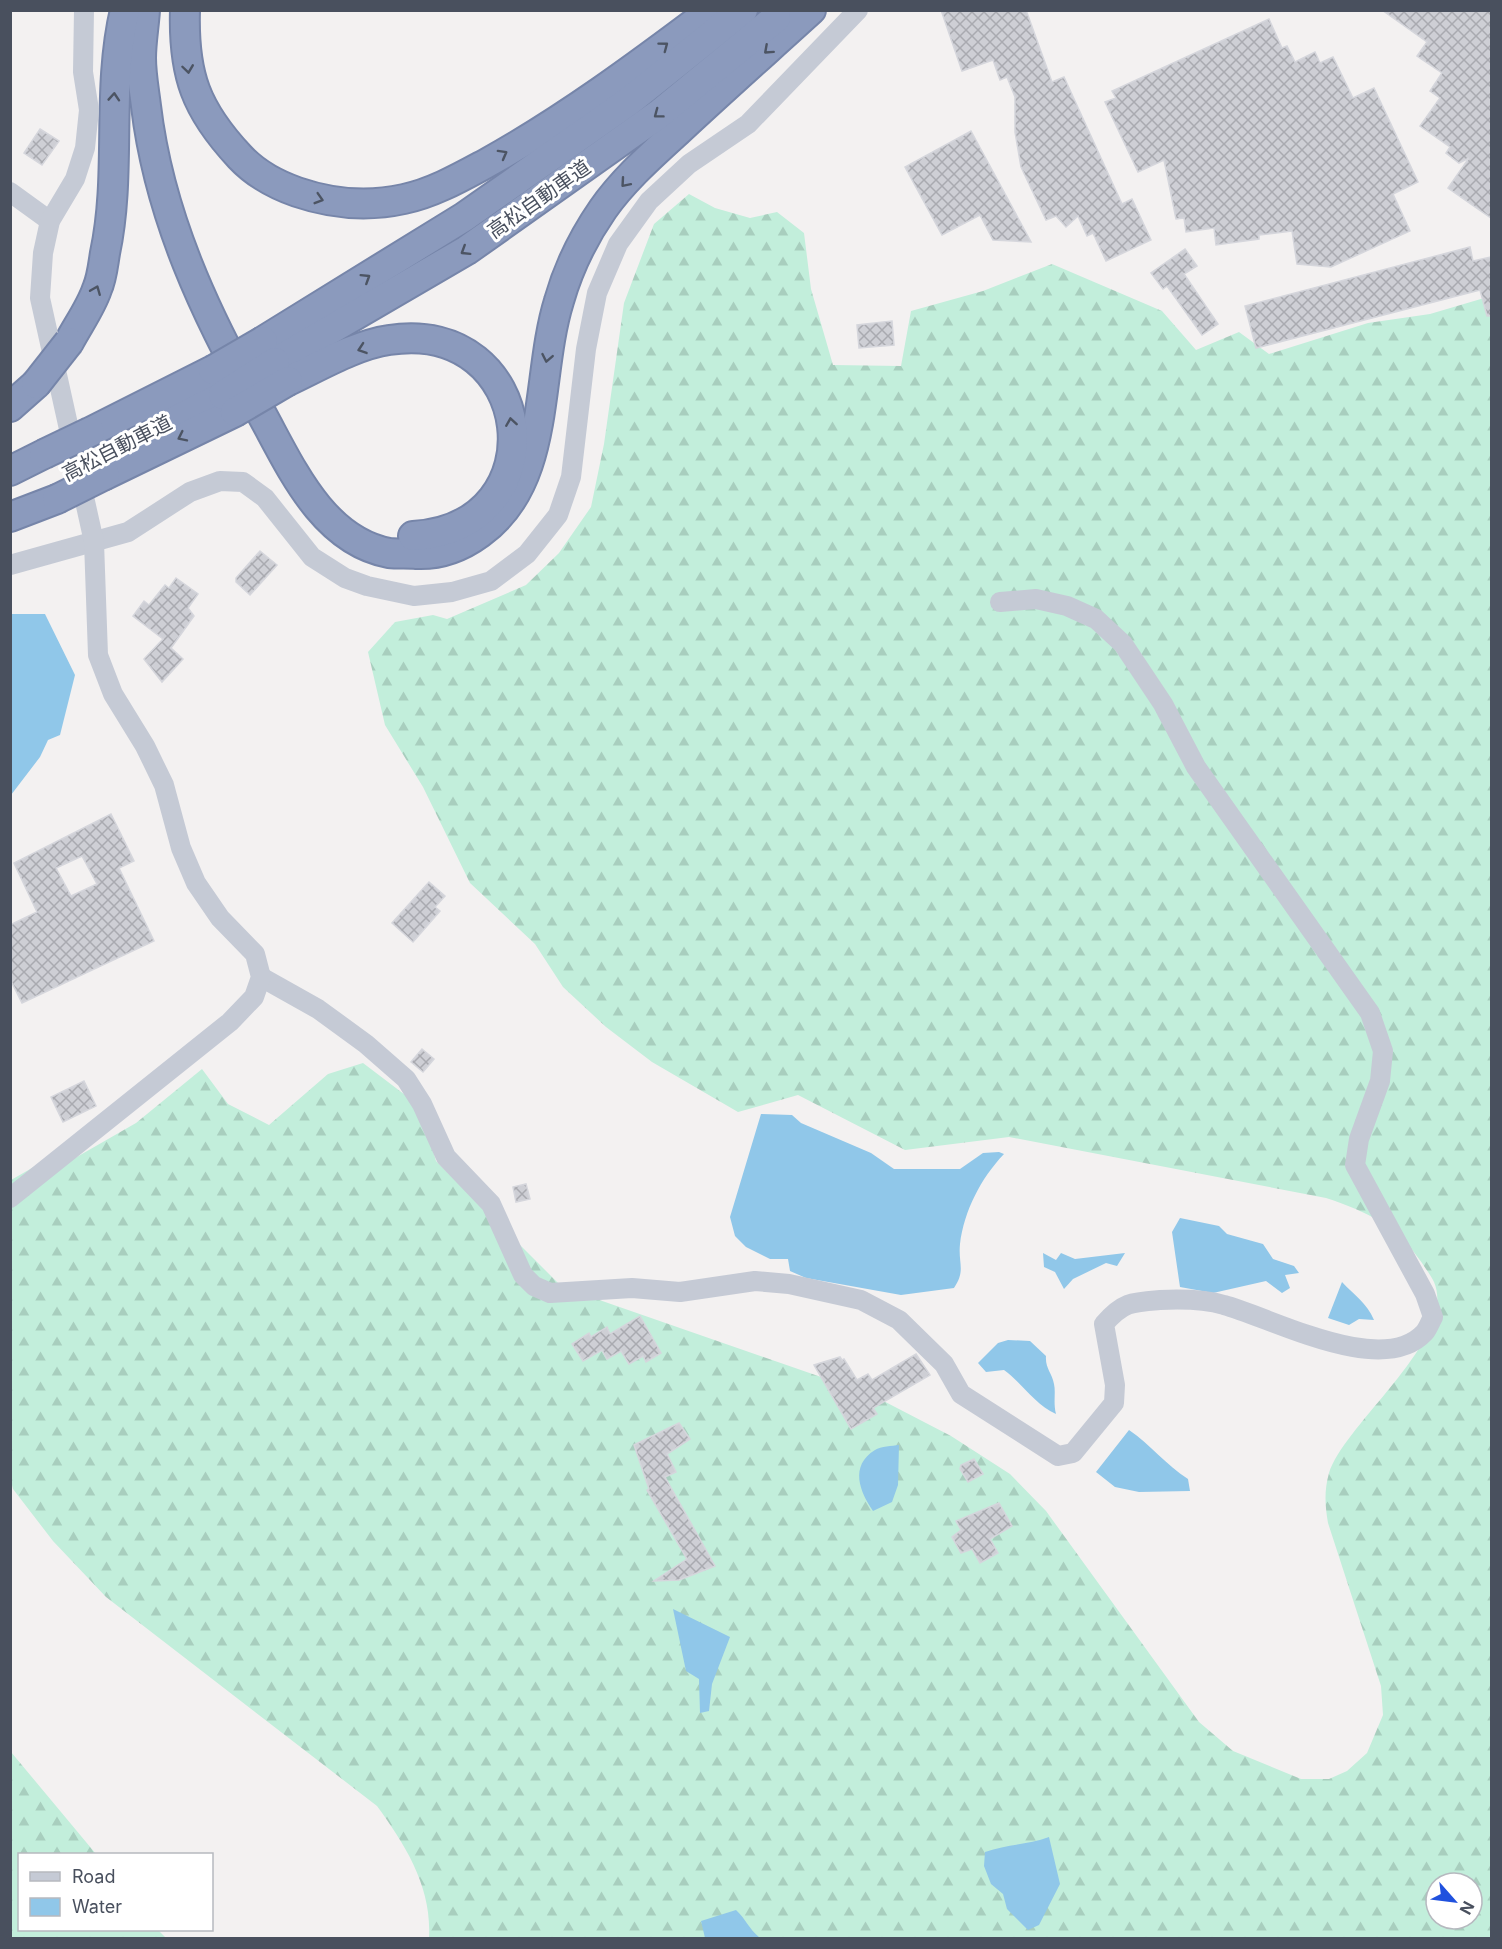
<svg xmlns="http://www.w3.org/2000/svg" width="1502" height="1949" font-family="Inter,'Noto Sans JP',sans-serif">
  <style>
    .forest { fill: url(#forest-firs); fill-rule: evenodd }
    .water { fill: #90c7e9 }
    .building { fill: url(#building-cross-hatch); stroke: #d5d6dc; stroke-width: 1.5; fill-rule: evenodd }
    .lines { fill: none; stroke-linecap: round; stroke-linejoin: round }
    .highway-casing { stroke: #7685a9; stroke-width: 32 }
    .minor { stroke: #c5cad5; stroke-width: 20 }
    .highway { stroke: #8b9abd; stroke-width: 28 }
    .highway-bridge-casing { stroke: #7685a9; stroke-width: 32; stroke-linecap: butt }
    .highway-bridge { stroke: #8b9abd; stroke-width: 28 }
    .oneway { stroke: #4c5463 }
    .labels { text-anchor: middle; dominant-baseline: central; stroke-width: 6; stroke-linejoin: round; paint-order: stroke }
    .street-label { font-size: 20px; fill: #49505e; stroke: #fff }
  </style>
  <defs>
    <pattern id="forest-firs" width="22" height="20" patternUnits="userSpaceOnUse" patternTransform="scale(1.5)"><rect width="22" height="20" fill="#c2eedb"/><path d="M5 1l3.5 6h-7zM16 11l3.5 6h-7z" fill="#a8cebe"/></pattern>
    <pattern id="building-cross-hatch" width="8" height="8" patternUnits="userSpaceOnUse" patternTransform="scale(1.5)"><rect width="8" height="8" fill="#cecfd5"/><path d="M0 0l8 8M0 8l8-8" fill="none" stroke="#a9aab0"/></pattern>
  </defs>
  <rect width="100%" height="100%" fill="#f3f1f1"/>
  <!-- forest -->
  <g class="forest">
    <path d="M689 194 715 208 750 218 777 212 804 233 811 289 833 365 901 366 911 311 983 291 1052 264 1162 311 1196 350 1239 332 1269 354 1368 323 1430 314 1491 296V1938H429C432 1887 406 1846 377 1806L106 1597 53 1541 13 1489 11 1481V1180L46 1160 75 1158 136 1123 202 1069 228 1104 269 1125 328 1074 363 1063 421 1107 436 1161 562 1287 870 1394 951 1436 1010 1474 1046 1511 1199 1722 1233 1751 1301 1779H1329L1347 1771 1367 1753 1383 1715 1381 1686 1328 1523C1325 1505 1324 1491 1329 1473 1345 1423 1458 1338 1434 1282 1431 1276 1426 1269 1422 1263 1396 1225 1368 1212 1326 1198L1009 1137 905 1150 798 1095 738 1112 652 1062 606 1027 563 987 535 944 470 883 423 787 385 725 368 652 395 622 433 615 447 619 526 585 559 553 591 507 604 444 624 303 654 224ZM1436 1883H1472V1919H1436Z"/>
    <polygon points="11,1752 96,1854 20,1854 20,1930 158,1930 166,1938 11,1938"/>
  </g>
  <!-- water -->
  <g class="water">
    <polygon points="11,614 45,614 75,675 60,735 48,740 40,757 11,795"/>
    <path d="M761 1114 792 1115 801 1123 871 1153 894 1169H960L983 1153 999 1152 1004 1154C981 1178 964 1211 960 1244 958 1264 966 1270 954 1288L901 1295 806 1278 790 1271 788 1259H770L746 1247 735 1236 730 1217Z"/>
    <polygon points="1180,1218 1219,1226 1227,1234 1263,1244 1273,1259 1294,1266 1299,1273 1285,1275 1290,1288 1282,1293 1266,1281 1213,1293 1180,1287 1172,1232"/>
    <polygon points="1043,1253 1056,1260 1061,1253 1075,1259 1125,1253 1117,1266 1106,1263 1073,1279 1064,1289 1055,1272 1044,1267"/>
    <path d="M1342 1282C1354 1295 1367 1303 1374 1320L1359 1319 1349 1325 1328 1318Z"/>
    <path d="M1008 1340 1030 1341 1046 1356C1045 1368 1052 1373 1054 1384 1056 1393 1053 1402 1056 1414 1035 1405 1022 1383 1004 1370L986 1372 978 1363 998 1343Z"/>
    <path d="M1129 1430C1151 1445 1166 1465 1188 1479L1190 1491 1139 1492 1115 1487 1096 1472Z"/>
    <path d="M899 1445 898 1485 892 1502 873 1511C860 1492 849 1466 875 1450 881 1446 892 1446 899 1445Z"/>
    <polygon points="673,1609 730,1637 712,1684 709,1711 700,1713 699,1679 686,1671"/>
    <path d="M1049 1837 1060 1884 1039 1925 1028 1930 1007 1909 1003 1894 991 1884 984 1866 985 1852C1007 1844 1028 1845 1049 1837Z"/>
    <path d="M736 1910C746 1919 748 1928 760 1938H705L701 1921Z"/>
  </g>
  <!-- building -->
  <g class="building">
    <polygon points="941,10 1026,10 1052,82 1064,77 1122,204 1132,199 1151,240 1106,261 1093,233 1087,236 1078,216 1066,227 1056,216 1046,220 1021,167 1015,132 1015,97 1007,77 1000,80 993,60 962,71"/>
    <polygon points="1382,10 1491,10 1491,218 1448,188 1469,158 1459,163 1446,153 1450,147 1420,126 1440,98 1430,91 1442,73 1417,56 1427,42"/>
    <polygon points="1269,19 1282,48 1287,46 1295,62 1315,52 1320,63 1333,57 1353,98 1374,88 1418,182 1393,194 1410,231 1331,267 1297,264 1292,231 1259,235 1259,239 1216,245 1214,228 1186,232 1184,218 1176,219 1164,160 1138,172 1105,102 1116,98 1112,91"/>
    <polygon points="40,129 59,141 42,165 24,153"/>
    <polygon points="971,131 1031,242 993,240 980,215 942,235 905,167"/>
    <polygon points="1470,247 1473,261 1491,257 1491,316 1487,316 1480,290 1256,348 1245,306"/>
    <polygon points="1185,249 1197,266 1184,274 1218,324 1202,335 1167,286 1163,289 1151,273"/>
    <polygon points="892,321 894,345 859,348 857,325"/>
    <polygon points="260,551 277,565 250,595 236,582 236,578"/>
    <polygon points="176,578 198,594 188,608 194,616 171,648 183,659 162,682 144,659 163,639 133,616 144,601 149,605 165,585 169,588"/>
    <path d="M111 814 134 861 119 868 154 941 22 1003 10 979V925L37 912 14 863ZM82 856 97 884 71 896 56 868Z"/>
    <polygon points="429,882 445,896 435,907 440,911 413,942 392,923"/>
    <polygon points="422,1049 434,1059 423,1072 411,1062"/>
    <polygon points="84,1081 96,1106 63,1122 51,1097"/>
    <polygon points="526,1184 530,1199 516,1202 513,1187"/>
    <polygon points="640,1316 661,1353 646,1362 643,1356 629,1364 621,1351 607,1359 602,1350 583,1361 572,1344 589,1333 591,1337 607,1327 610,1334"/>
    <polygon points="916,1354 930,1375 873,1408 877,1414 851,1429 814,1365 840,1357 842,1360 844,1359 857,1380 868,1374 872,1380"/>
    <polygon points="679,1423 690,1439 667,1454 676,1472 665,1477 715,1566 679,1580 654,1581 687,1559 647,1490 649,1489 634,1445"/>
    <polygon points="974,1459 983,1474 968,1482 960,1469 961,1465"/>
    <polygon points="999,1503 1012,1526 990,1539 998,1553 980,1563 972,1549 961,1553 952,1537 961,1530 956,1521"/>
  </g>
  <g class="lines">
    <!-- highway casing -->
    <g class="highway-casing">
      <g id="highway">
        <path d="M145 10C144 26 141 42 141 58 141 74 144 90 146 106 159 216 206 316 260 411 290 465 321 540 389 553 398 554 408 553 417 554 441 555 461 547 480 533 552 481 535 378 559 301 568 269 585 235 603 209 624 179 653 154 679 130 723 89 767 50 811 10"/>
        <path d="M185 10C183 75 196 110 240 157 255 173 277 185 297 192 332 204 368 207 404 199 433 193 461 177 487 163 566 119 639 65 712 10"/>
        <polyline points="263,341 464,217 628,102 743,10"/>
        <path d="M69 342C78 325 91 307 97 289 102 278 103 265 105 253 122 173 106 91 125 10"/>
        <polyline points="275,362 467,250 659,114 776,18"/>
        <path d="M288 381C320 366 355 345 389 340 536 317 562 527 413 536"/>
        <polyline points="10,407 36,384"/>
        <polyline points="158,427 223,395"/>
        <polyline points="90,432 213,370"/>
        <polyline points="10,471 44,454"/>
        <polyline points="105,475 235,412"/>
        <polyline points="10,517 57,499"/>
      </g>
    </g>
    <!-- minor -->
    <g class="minor">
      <polyline points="10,192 50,221"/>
      <polyline points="10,565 128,532 190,492 220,481 243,482 265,498 312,557 345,578 367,586 414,596 452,592 491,581 527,554 558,515 571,477 586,349 597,293 618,244 649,201 689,164 748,124 858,10"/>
      <path d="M261 977 318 1009 366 1044 406 1079 422 1104 446 1157 491 1204 523 1275 534 1286 550 1293 632 1288 680 1292 755 1281 789 1284 861 1300 899 1320 944 1364 961 1394 1058 1456 1073 1453 1114 1403 1115 1385 1104 1324C1123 1302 1132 1302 1160 1300 1181 1299 1204 1299 1224 1305 1272 1318 1382 1378 1424 1333 1428 1329 1430 1322 1433 1317L1425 1294 1355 1165 1359 1139 1380 1081 1383 1051 1370 1013 1196 767 1163 704 1123 644 1096 619 1067 606 1036 599 1000 602"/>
      <polyline points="10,1198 230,1022 254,997 261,977 255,954 220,918 196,883 181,848 164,785 145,746 113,694 98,655 94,542 40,298 43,253 50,221 75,179 85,148 89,110 83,72 84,10"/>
    </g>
    <!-- highway -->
    <use href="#highway" class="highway"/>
    <!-- highway-bridge casing -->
    <g class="highway-bridge-casing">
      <g id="highway-bridge">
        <polyline points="213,370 263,341"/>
        <polyline points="36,384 69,342"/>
        <polyline points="223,395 275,362"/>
        <polyline points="235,412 288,381"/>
        <polyline points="44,454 90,432"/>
        <polyline points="57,499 105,475"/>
      </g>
    </g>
    <!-- highway-bridge -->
    <use href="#highway-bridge" class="highway-bridge"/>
  </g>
  <!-- one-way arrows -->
  <defs><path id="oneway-chevron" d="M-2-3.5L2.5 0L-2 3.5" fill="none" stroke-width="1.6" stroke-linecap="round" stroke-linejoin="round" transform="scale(1.5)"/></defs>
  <g class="oneway">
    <use href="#oneway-chevron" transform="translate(664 46) rotate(-37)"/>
    <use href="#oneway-chevron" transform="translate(768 50) rotate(138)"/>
    <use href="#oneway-chevron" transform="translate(188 69) rotate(82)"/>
    <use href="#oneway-chevron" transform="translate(114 97) rotate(-86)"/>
    <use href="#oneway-chevron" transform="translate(658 114) rotate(143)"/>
    <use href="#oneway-chevron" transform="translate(503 154) rotate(-29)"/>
    <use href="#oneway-chevron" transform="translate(625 183) rotate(131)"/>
    <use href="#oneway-chevron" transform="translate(319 199) rotate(17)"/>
    <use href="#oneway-chevron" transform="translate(465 251) rotate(148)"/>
    <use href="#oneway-chevron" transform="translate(366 278) rotate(-32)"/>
    <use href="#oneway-chevron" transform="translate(96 290) rotate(-68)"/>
    <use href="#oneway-chevron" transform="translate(362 349) rotate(161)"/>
    <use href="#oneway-chevron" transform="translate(547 358) rotate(101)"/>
    <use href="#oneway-chevron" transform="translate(511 422) rotate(-99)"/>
    <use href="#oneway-chevron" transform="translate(182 437) rotate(154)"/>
  </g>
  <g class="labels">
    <!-- street labels -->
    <g class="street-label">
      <text transform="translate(539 199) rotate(-35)">高松自動車道</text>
      <text transform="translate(117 448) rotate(-27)">高松自動車道</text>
    </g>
  </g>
  <!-- border -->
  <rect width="1502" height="1949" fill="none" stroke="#49505e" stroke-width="24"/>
  <!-- legend -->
  <rect x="18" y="1853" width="195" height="78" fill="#ffffff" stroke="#b6b9bf" stroke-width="1.5"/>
  <rect x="30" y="1872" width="30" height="9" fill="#c5cad5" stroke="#b6b9bf" stroke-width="1.5"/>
  <text x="72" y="1883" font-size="18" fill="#49505e">Road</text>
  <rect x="30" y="1898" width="30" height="18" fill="#90c7e9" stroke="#b6b9bf" stroke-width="1.5"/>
  <text x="72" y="1913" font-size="18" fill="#49505e">Water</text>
  <!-- north arrow -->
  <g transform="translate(1454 1901) rotate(118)"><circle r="28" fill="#ffffff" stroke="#b6b9bf" stroke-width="1.5"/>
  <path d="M0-4.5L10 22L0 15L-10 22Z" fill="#2051de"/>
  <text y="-9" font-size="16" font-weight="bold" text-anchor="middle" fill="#49505e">N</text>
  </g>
</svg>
